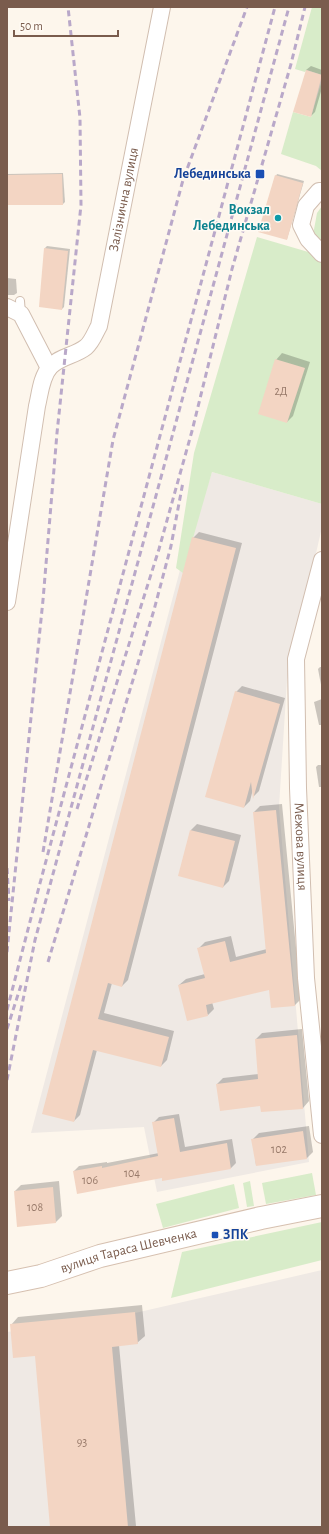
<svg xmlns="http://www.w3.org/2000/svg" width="329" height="1534" font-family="'Alegreya Sans',sans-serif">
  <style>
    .industrial { fill: #efe9e4 }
    .green { fill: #d8ecc9 }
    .shadow { fill: #0003 }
    .building { fill: #f3d5c3 }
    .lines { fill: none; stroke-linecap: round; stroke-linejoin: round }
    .lane-casing { stroke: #d1beb0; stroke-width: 10 }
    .street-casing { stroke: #d1beb0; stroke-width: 18 }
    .secondary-casing { stroke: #d6c0b0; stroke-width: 24 }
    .lane { stroke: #fff; stroke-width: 8 }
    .street { stroke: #fff; stroke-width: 16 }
    .secondary { stroke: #fff; stroke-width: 22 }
    .rail { stroke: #b9a8c9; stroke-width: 3; stroke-dasharray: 6 4; stroke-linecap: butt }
    .transit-dot { fill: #1a4fb4; stroke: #fffaf3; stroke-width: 1.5 }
    .culture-dot { fill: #0f9aa8; stroke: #fffaf3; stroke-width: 1.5 }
    .labels { text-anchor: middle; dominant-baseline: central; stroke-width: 3; stroke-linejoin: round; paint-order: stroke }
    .number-label { font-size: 12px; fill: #987a6a }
    .transit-label { font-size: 14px; font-weight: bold; fill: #164399; stroke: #fffaf3; text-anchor: end }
    .street-label { font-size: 14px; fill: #7a5c4d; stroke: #fffaf3 }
    .culture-label { font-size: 14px; font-weight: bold; fill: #0d838f; stroke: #fffaf3; text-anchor: end }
  </style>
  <rect width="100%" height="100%" fill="#fdf6ec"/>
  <!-- industrial -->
  <g class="industrial">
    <polygon points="212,472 322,504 322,527 287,680 279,807 309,1162 157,1192 144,1127 31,1133 180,570"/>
    <polygon points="322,1270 322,1527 7,1527 7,1332 135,1313"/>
  </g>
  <!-- green -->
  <g class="green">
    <polygon points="312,7 322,7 322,75 307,70 305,72 295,69"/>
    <polygon points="322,80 322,171 316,166 281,154 293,112 311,117"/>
    <polygon points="322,206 322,251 313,235 317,213"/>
    <polygon points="257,237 322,256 322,504 212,472 183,573 176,568 194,453"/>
    <polygon points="312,1173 316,1195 266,1204 262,1183"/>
    <polygon points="250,1181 254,1206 247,1207 243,1183"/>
    <polygon points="234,1184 239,1208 163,1228 156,1204"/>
    <polygon points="322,1222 322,1260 171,1298 182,1252"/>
  </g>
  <!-- shadow -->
  <g class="shadow">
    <polygon points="311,66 322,70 322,88 315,112 311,116 306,70"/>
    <polygon points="63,173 65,202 63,204 7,204 7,174"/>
    <polygon points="277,174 304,181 287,239 276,176"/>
    <polygon points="47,246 70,249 64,307 62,309 45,248"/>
    <polygon points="7,278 16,279 17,293 14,295 7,295"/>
    <polygon points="282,353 310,362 293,416 287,422 276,360"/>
    <polygon points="199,532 242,543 128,980 122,986 112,983 104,1013 174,1031 167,1060 161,1066 97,1050 80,1115 74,1121 193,538"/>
    <polygon points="320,667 322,667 322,690 318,669"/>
    <polygon points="242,686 285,698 259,791 254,796 253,789 250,801 244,807 236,692"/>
    <polygon points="322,699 322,725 319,725 314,702"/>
    <polygon points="318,765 322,765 322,787 319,787 316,767"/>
    <polygon points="282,804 301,999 295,1005 272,1007 270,988 212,1002 214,1009 208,1015 179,985 186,979 205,974 199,948 205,942 231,936 236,957 267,949 254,812 260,806"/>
    <polygon points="197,824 241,835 229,881 223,887 179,875 191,830"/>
    <polygon points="302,1029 309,1101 303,1108 261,1104 217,1084 223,1078 259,1074 256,1039 262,1033"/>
    <polygon points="179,1114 185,1147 232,1139 236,1163 231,1168 163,1177 74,1171 79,1166 107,1162 107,1163 159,1153 154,1122 159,1117"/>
    <polygon points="309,1126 313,1152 307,1158 256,1165 253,1139 259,1133"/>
    <polygon points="59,1181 62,1216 56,1222 18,1226 15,1191 21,1185"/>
    <polygon points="142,1305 145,1336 137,1343 119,1345 136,1526 51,1527 36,1354 11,1325 18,1317"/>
  </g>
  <!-- building -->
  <g class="building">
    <polygon points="306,70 322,75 311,117 293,112"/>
    <polygon points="62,174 63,205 7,205 7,175"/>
    <polygon points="275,175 303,183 287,240 258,232"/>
    <polygon points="44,248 68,251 62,310 39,307"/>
    <polygon points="275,359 305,368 287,423 258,414"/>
    <polygon points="192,537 236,548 122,987 108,983 98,1019 169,1037 161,1067 93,1050 74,1122 42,1114"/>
    <polygon points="235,691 280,704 253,799 251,782 244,808 205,797"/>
    <polygon points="276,810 295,1006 271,1008 269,990 206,1005 208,1016 187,1021 178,985 205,978 197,948 225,941 230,962 266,953 253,812"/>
    <polygon points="190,830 235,841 223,888 178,876"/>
    <polygon points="297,1035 303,1109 261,1112 260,1106 220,1111 216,1084 258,1079 255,1039"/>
    <polygon points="174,1118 180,1152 227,1143 231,1169 162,1181 162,1178 77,1194 73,1171 102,1166 102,1168 158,1156 152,1122"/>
    <polygon points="303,1131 307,1159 256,1166 251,1139"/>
    <polygon points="53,1187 56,1223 17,1227 14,1191"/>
    <polygon points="135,1312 138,1344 112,1347 128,1527 50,1527 35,1356 13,1358 10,1324"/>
  </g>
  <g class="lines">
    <!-- lane casing -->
    <g class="lane-casing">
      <polyline id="lane" points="20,301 21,314"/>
    </g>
    <!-- street casing -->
    <g class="street-casing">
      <g id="street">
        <polyline points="322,191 319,191 306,206 301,225 308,239 322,254"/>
        <polyline points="7,307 21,314 49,368"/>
        <path id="s1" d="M322 560 296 659 298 788 306 978 322 1135"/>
        <path id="s2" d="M7 602 37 406C40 394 41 377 50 367 60 356 75 356 86 347 92 342 95 333 99 326L162 7"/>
      </g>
    </g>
    <!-- secondary casing -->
    <g class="secondary-casing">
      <g id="secondary">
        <path id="s3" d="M7 1283 41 1276 100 1256 261 1218 322 1206"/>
      </g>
    </g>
    <!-- lane -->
    <use href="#lane" class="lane"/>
    <!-- street -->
    <use href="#street" class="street"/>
    <!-- secondary -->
    <use href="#secondary" class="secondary"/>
    <!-- rail -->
    <g class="rail">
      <polyline points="77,809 159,549 192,431 232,269 291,64 305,7"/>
      <polyline points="43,852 113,440 183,180 247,7"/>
      <polyline points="7,868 9,901"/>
      <polyline points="7,952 43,600 57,433 81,205 80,118 68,7"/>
      <polyline points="48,962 154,610 171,546 183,482"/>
      <polyline points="7,1010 39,887 275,7"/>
      <polyline points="7,1029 22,982"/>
      <polyline points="7,1080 35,940 289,7"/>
    </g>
  </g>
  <!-- markers -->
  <g class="transit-dot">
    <rect x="255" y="169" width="10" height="10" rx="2"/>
    <rect x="211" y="1231" width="8" height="8" rx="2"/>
  </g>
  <circle class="culture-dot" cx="278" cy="218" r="4"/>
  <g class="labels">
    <!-- number labels -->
    <g class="number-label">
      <text x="281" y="391">2Д</text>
      <text x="279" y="1149">102</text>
      <text x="132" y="1173">104</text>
      <text x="90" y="1180">106</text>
      <text x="35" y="1207">108</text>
      <text x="82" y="1442">93</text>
    </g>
    <!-- transit labels -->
    <g class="transit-label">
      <text x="251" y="174">Лебединська</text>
      <text x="223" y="1235" text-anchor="start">ЗПК</text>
    </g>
    <!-- street labels -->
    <g class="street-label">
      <text stroke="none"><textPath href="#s2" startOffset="435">Залізнична вулиця</textPath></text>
      <text stroke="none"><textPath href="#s1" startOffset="290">Межова вулиця</textPath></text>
      <text stroke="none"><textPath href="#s3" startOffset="126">вулиця Тараса Шевченка</textPath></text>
    </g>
    <!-- culture labels -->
    <g class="culture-label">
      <text x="270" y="210">Вокзал<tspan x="270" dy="16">Лебединська</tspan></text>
    </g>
  </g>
  <!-- border -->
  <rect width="329" height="1534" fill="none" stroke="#7a5c4d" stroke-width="16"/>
  <!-- scale -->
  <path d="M14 30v6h104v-6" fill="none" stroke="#7a5c4d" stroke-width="2"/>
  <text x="20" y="30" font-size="12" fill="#7a5c4d" stroke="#fffaf3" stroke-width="3" paint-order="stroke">50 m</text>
</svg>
